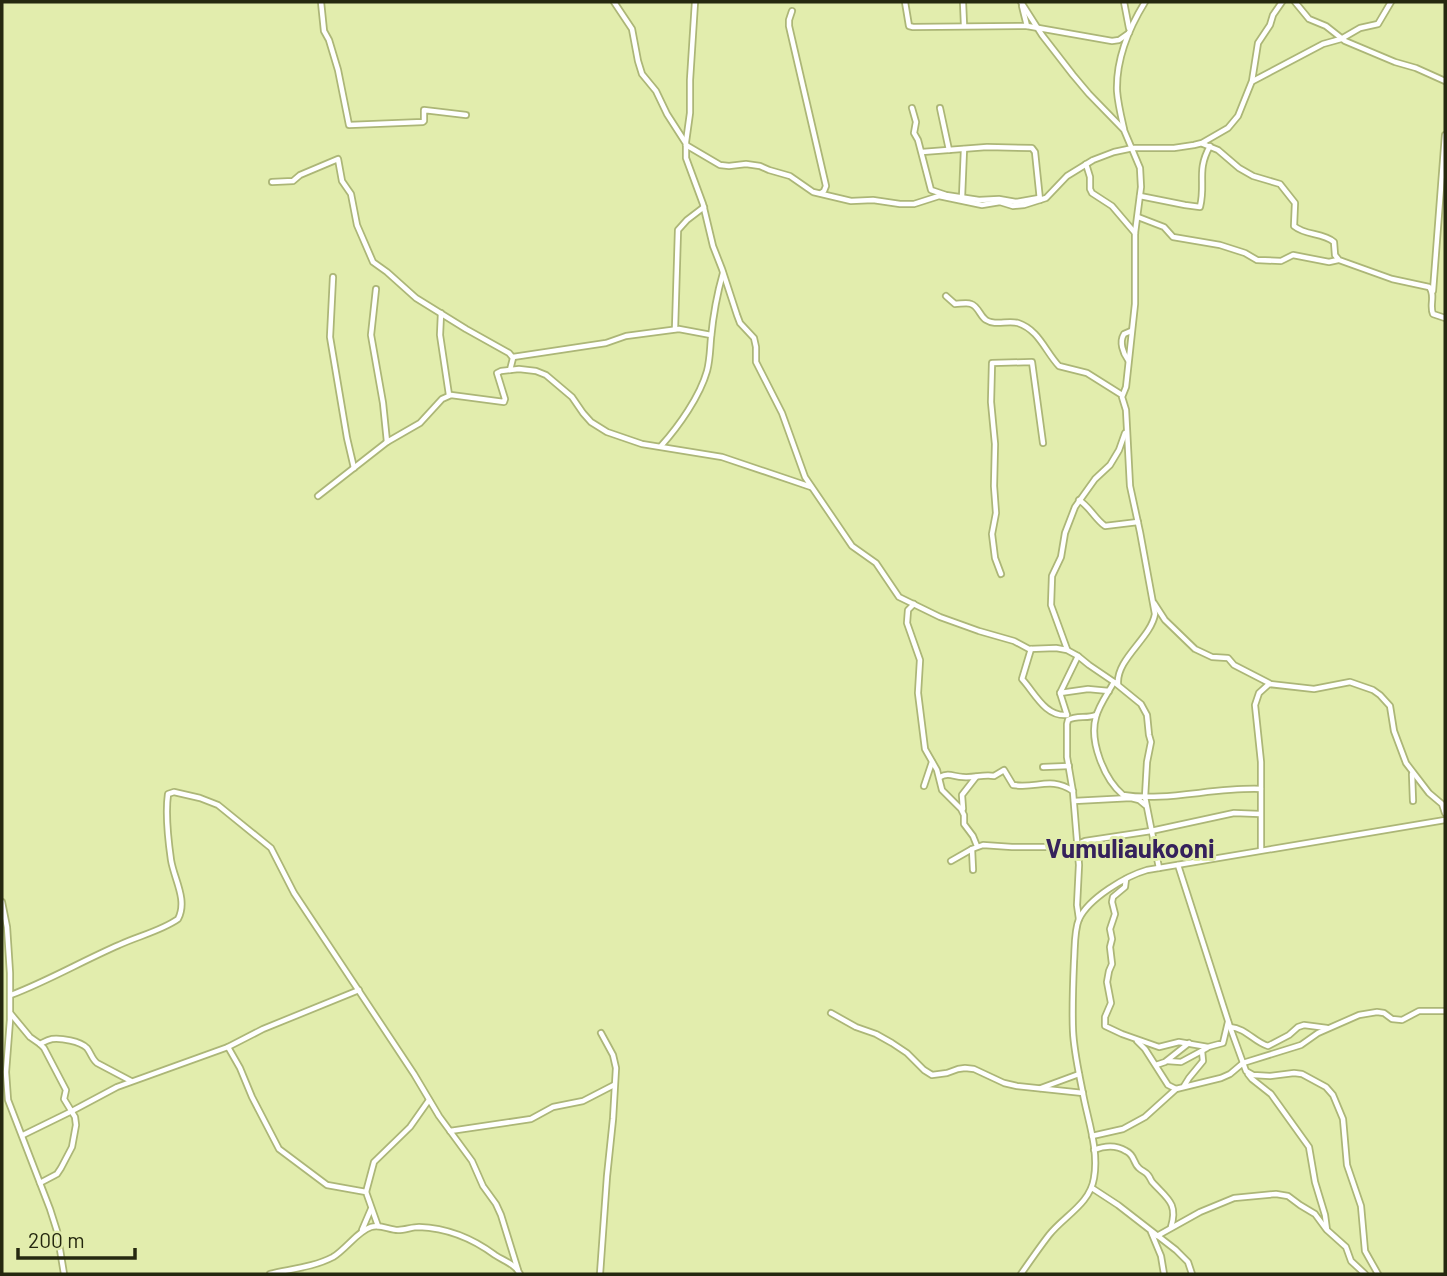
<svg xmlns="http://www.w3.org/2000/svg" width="1447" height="1276" font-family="Barlow,sans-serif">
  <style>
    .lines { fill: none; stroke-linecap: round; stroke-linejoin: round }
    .minor-casing { stroke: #acb677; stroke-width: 8 }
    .minor { stroke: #fff; stroke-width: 4.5 }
    .labels { text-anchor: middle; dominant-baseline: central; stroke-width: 6; stroke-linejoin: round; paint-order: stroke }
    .quarter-label { font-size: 26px; font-weight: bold; fill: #35215c; stroke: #e2edad }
  </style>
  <rect width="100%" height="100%" fill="#e2edad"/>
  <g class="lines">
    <!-- minor casing -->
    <g class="minor-casing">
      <g id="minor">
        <polyline points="321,2 324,31 329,40 338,70 349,125 423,122 424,121 424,110 466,115"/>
        <polyline points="614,2 632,29 638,61 642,74 656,91 667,114 685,142"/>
        <polyline points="695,2 690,80 690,113 686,142 686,158 703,204 713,246 722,269 737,315 740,323 754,338 756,347 756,362 782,413 805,477 852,546 876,563 899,597 940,617 979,631 1014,641 1029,649 1056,648 1067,650 1078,656 1089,665 1114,682 1141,704 1147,715 1149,735 1151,742 1147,762 1145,797 1159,868"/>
        <polyline points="905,2 909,26 913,27 1027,26 1112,41 1119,40 1129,33"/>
        <polyline points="963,2 964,25"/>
        <path d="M1021 2 1042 35 1073 75 1089 94 1124 130 1140 168 1141 187 1135 233V304L1126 387 1122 397 1126 410 1130 486 1140 532 1155 614C1151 638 1116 659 1118 684"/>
        <polyline points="1124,2 1129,28"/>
        <polyline points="1295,2 1309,19 1326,26 1345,41 1395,62 1416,68 1445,81"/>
        <polyline points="1022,6 1027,26"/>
        <polyline points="792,11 789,20 789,26 826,186 824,191 821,193"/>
        <polyline points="1253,81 1323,44 1341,39 1360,28 1378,24 1391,2"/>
        <polyline points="912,108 916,122 914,133 918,140 931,190 946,195 979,200 999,199 1016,202 1039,198"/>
        <polyline points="940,108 949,150"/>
        <path d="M1124 129C1121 116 1118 104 1117 91 1116 59 1129 28 1145 2"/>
        <path d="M1203 144 1218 150 1239 168 1253 176 1280 184 1295 203 1294 226C1306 236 1322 232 1334 242L1335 255 1339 260 1392 279 1429 287C1436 295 1429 305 1433 314L1445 318"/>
        <polyline points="686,145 720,165 729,166 746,164 760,166 769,170 790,176 813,192 851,201 873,200 900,204 914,204 939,196 982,205 1000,202 1013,206 1024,205 1046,198 1067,176 1093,160 1114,152 1133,148 1174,148 1194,145 1202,143 1228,128 1238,116 1252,81 1258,43 1270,25 1273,15 1282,2"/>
        <polyline points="922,152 987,147 1032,148 1035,152 1040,200"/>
        <polyline points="1086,164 1090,177 1090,189 1092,193 1112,206 1135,233"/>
        <polyline points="272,182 293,181 300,175 338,159 342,181 351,194 357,225 373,262 387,272 416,298 466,329 509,353 513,358 510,370"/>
        <path d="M1140 196 1185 205 1200 207C1206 183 1196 171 1210 146"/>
        <polyline points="962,197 964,149"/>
        <polyline points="1138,217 1164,227 1173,237 1220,245 1245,253 1257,260 1281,261 1293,255 1329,262 1338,260"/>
        <polyline points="333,277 330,337 347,438 354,468"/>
        <polyline points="376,289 371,335 383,403 387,442"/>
        <polyline points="1433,291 1445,135"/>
        <path d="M946 296 955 304C960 304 967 302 971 304 978 306 980 316 986 320 995 326 1008 320 1018 323 1039 330 1045 351 1059 366L1087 373 1122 395"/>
        <polyline points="441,313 440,335 449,395"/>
        <polyline points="675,329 678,230 687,220 704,207"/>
        <polyline points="513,357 606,343 626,336 679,329 711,335"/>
        <path d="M1128 360C1123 353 1119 342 1124 334L1131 331"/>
        <path d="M661 446C679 426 700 396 707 371 710 360 710 349 711 338 713 317 717 294 723 273"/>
        <polyline points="318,496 387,442 420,423 442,399 451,395 504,402 505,399 497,373 501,371 519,369 536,371 546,375 572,397 583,413 591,422 607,432 642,444 722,457 811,487"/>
        <path d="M1079 500C1090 507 1095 519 1105 526L1138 522"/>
        <polyline points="1001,574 995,558 992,534 996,513 994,486 995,444 991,402 992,363 1032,362 1043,443"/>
        <polyline points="1154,603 1165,620 1195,649 1212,657 1228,658 1234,665 1269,683"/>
        <polyline points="914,604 908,610 907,623 920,660 918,693 925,749 937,770 942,790 961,809 964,815 964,824 973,836 977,846"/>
        <path d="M1031 649 1022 679C1035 693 1045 717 1067 715"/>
        <polyline points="1067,649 1051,605 1052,576 1061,557 1065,533 1075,507 1095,479 1110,465 1119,450 1125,433"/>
        <path d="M1114 682C1108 693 1099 705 1096 717 1089 741 1104 779 1123 795 1165 802 1215 787 1261 789"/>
        <polyline points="1060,693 1088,689 1109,691"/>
        <polyline points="1067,715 1060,693 1078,656"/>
        <polyline points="1043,767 1069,766"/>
        <polyline points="1412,774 1413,801"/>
        <path d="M940 777C949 772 954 777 963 777 974 778 984 774 994 776L1004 770 1013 785C1037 789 1050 776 1073 791"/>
        <polyline points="924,786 932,762"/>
        <polyline points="1074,801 1131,798 1139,800 1145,805"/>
        <polyline points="963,809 962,795 976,777"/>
        <polyline points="972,849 973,870"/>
        <polyline points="1261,850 1261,762 1255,705 1259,693 1269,684 1314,689 1350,682 1373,690 1380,695 1390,706 1394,731 1406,763 1429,793 1442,804 1445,813"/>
        <polyline points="951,861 972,849 983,845 1012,847 1071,847 1085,841 1151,831 1234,813 1260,814"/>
        <polyline points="1178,865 1230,1027 1246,1071 1253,1075 1270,1076 1294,1073 1302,1074 1326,1087 1333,1095 1343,1119 1347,1165 1361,1206 1365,1251 1378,1274"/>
        <polyline points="1126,879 1125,887 1113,897 1112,902 1115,914 1110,929 1112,939 1110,947 1112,964 1109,971 1107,982 1111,1003 1105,1017 1105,1026 1122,1034 1159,1047 1179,1042 1208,1047 1223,1043 1228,1022"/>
        <polyline points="2,902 7,927 10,973 10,1020 6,1072 8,1100 50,1209 57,1231 64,1274"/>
        <path d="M1079 919 1077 905 1079 865 1073 792 1067 757V724L1068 720C1077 715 1087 719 1096 715"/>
        <path d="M11 995C48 981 82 961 119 945 138 936 161 931 178 919 188 900 174 879 171 860 168 839 165 815 168 794L174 792 200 798 218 805 271 848 294 893 414 1074 439 1116 472 1161 483 1186 496 1204 501 1215 518 1270"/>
        <polyline points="831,1013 856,1027 876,1034 892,1043 907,1053 924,1070 932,1075 947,1073 958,1069 965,1068 974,1069 1004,1083 1017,1086 1083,1093"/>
        <polyline points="11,1014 30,1037 40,1044 44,1048 66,1090 64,1099 75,1117 76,1125 72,1147 61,1168 57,1174 40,1183"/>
        <path d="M1230 1027C1246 1028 1254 1042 1268 1046L1289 1035 1298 1027 1304 1025 1327 1028"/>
        <polyline points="1137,1041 1145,1049 1168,1085 1176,1089"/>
        <path d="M40 1044C44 1042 47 1040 52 1039 61 1038 80 1041 87 1048 91 1053 92 1059 97 1063L131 1081"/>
        <polyline points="228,1047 240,1068 252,1097 279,1149 327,1185 366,1192 378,1226"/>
        <polyline points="1167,1061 1181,1062 1207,1048"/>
        <polyline points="1156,1065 1165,1062 1189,1043"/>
        <polyline points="1248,1074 1252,1079 1271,1094 1309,1147 1315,1182 1325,1215 1327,1230 1346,1247 1351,1261 1365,1274"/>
        <polyline points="1184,1086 1189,1078 1203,1061 1202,1051"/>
        <polyline points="1041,1088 1079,1074"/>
        <polyline points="450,1131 531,1119 553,1107 583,1101 614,1085"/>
        <polyline points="23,1135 72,1111 117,1087 228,1047 263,1029 359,990"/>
        <polyline points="1092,1136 1123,1129 1145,1117 1176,1089 1221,1078 1230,1074 1243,1063 1301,1045 1318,1033 1359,1015 1377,1012 1384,1013 1392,1019 1402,1020 1419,1011 1445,1011"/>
        <path d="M1094 1150C1104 1146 1116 1145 1126 1151 1135 1155 1133 1163 1139 1168 1142 1171 1146 1172 1148 1175 1152 1180 1149 1179 1154 1184 1168 1199 1178 1204 1171 1227"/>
        <polyline points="1092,1188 1118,1205 1176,1250 1188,1262 1192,1274"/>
        <polyline points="366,1192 374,1162 410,1127 429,1100"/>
        <polyline points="362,1230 371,1209"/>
        <polyline points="1151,1232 1161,1256 1164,1274"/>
        <polyline points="1157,1236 1200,1212 1234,1198 1276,1194 1288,1196 1300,1205 1315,1214 1326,1229"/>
        <path d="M270 1274C291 1269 314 1267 333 1257 346 1249 358 1231 371 1227 381 1224 389 1230 398 1230 405 1230 412 1227 419 1227 448 1228 472 1238 495 1255 504 1261 515 1264 520 1274"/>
        <polyline points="600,1274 607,1176 613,1119 616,1068 613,1055 601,1033"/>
        <path d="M1021 1274C1030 1261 1039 1248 1049 1235 1064 1216 1090 1204 1094 1178 1099 1150 1088 1121 1083 1094 1079 1073 1074 1052 1073 1031 1072 1008 1073 984 1074 961 1075 948 1074 931 1079 919 1089 898 1126 876 1147 870L1445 820"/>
      </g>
    </g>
    <!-- minor -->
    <use href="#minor" class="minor"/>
  </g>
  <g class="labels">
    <!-- quarter labels -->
    <g class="quarter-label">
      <text x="1130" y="847">Vumuliaukooni</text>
    </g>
  </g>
  <!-- border -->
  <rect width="1447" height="1276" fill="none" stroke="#25280f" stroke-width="7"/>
  <!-- scale -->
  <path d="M18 1248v10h117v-10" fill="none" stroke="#25280f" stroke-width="3.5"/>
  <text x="28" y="1248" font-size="21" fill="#25280f" stroke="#e2edad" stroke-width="5" paint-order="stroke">200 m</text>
</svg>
